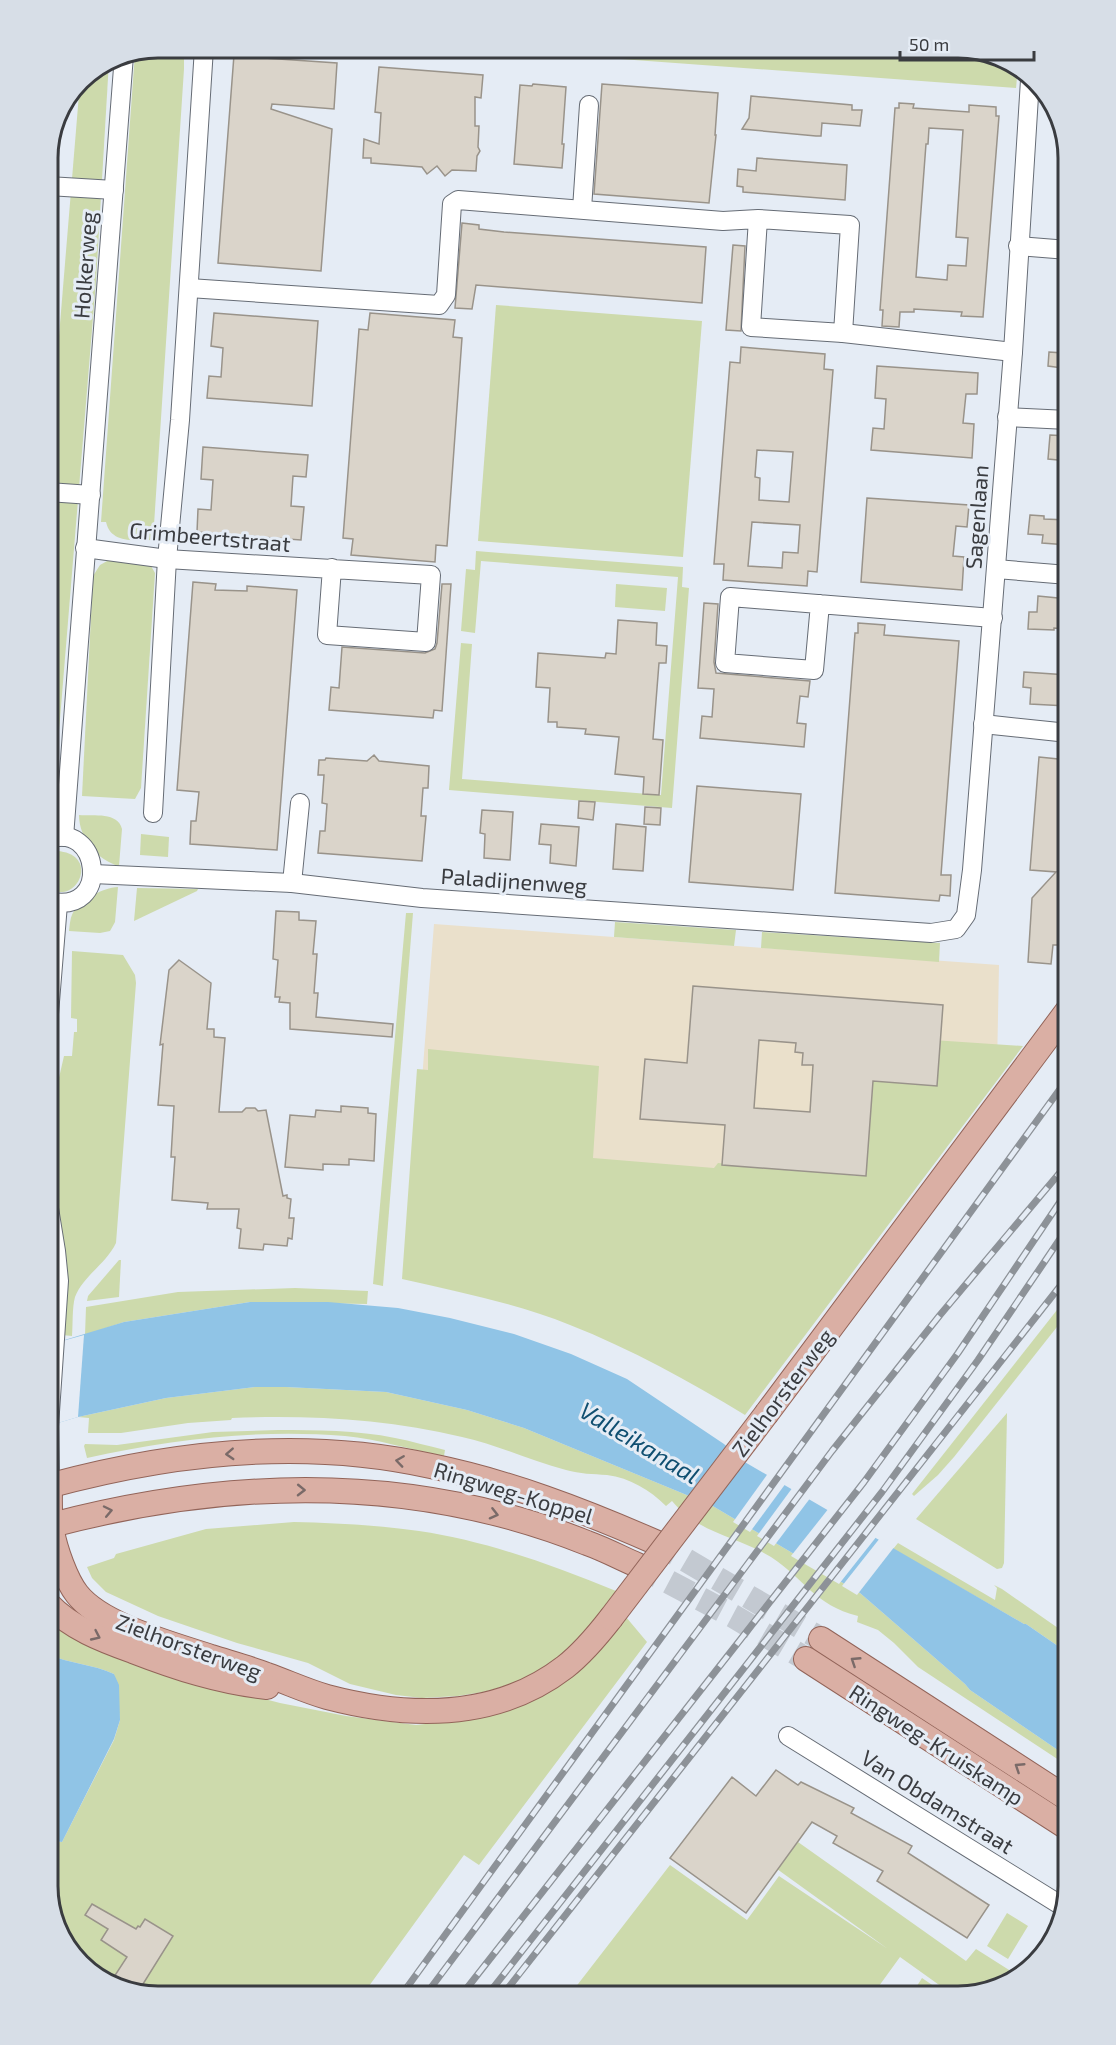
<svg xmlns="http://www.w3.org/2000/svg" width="1116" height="2045" font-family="'Exo 2',sans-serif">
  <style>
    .education { fill: #eae0cb }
    .green { fill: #cddaac }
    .water { fill: #90c4e6 }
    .pier { fill: #e5ecf5 }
    .building { fill: #dad4ca; stroke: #99938a; stroke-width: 1.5; fill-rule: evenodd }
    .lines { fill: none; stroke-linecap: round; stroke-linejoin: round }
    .major-tunnel { stroke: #c3c9d1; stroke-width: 24; stroke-dasharray: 24 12; stroke-linecap: butt }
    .minor-casing { stroke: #666c75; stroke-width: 20 }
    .major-casing { stroke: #926459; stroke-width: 26 }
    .minor { stroke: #fff; stroke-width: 18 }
    .major { stroke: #daafa4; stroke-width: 24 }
    .rail-casing { stroke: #8d9298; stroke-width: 7 }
    .rail { stroke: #e5ecf5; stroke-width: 4.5; stroke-dasharray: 14; stroke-linecap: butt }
    .major-bridge-casing { stroke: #926459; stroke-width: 26; stroke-linecap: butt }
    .major-bridge { stroke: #daafa4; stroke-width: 24 }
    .oneway { stroke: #7a6a68 }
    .labels { text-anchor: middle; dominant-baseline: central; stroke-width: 6; stroke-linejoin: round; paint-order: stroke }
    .street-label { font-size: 22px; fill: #3a3c40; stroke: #e5ecf5 }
    .water-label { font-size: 24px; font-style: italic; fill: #104f71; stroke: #e5ecf5 }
    .rim { fill: none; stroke: #3a3c40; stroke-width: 3 }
  </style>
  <rect width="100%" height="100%" fill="#e5ecf5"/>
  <!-- education -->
  <polygon class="education" points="434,924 999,965 997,1067 572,1318 407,1275"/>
  <!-- green -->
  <g class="green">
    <path d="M158 48H169L170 51 184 52V69L153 540C135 540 111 544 106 522H101L135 53Z"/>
    <polygon points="472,48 834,48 999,61 1018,67 1016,88"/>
    <polygon points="109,61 96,281 54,792 48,792 48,469 80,82"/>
    <polygon points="496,305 702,321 683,557 478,541"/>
    <polygon points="476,551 683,567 682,587 689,588 672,808 449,790 461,643 472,644 462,779 661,795 678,577 481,561 475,633 461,631 466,569 475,570"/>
    <polygon points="109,560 151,566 155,573 141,788 135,799 82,796 93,576 100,565"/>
    <polygon points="616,584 667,588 665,611 615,607"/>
    <path d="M79 815C94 816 118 812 122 829L119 866C97 860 79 838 79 815Z"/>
    <polygon points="141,834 169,837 168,857 140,855"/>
    <path d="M57 851C101 854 77 907 48 888V854Z"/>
    <path d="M118 887 115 922 110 931 100 933 69 931C70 924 70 917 74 911 84 899 102 888 118 887Z"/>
    <polygon points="137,888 198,889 197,891 134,921"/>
    <polygon points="406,913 413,913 383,1286 373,1284"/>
    <polygon points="615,922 736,930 734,946 614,937"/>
    <polygon points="762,932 940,943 939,962 761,948"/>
    <path d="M72 951 123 955 135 975 136 983 116 1243C106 1264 83 1276 75 1297 72 1308 73 1324 72 1336L62 1335 66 1281 50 1166 52 1108 64 1056H72L74 1032H77V1019L71 1018Z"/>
    <path d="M873 1036 1023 1046 745 1415C689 1381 631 1349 570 1325 516 1303 458 1292 402 1279L417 1069 428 1070V1049L599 1066 593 1158 714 1168 718 1163 861 1176Z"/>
    <polygon points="119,1260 121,1260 119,1297 87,1301 88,1296"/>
    <polygon points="295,1288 368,1291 367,1304 250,1302 124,1322 85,1335 86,1307 178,1292"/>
    <polygon points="1068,1296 1068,1313 954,1457 938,1475 914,1496 912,1494"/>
    <path d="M255 1387H286L386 1392 467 1410 524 1428 711 1505 860 1593 965 1684 970 1690 1068 1757V1766L918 1667 894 1643 878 1630 857 1622 858 1616C814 1605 805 1579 771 1557 737 1536 699 1534 672 1501L666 1506C650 1490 630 1478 607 1475 593 1474 580 1474 566 1470 531 1461 498 1445 462 1437 387 1419 309 1415 232 1418L231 1420 188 1423 121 1433H88L89 1418 78 1417 166 1398Z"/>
    <polygon points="1007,1413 1004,1563 1002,1568 997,1569 916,1519"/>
    <path d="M278 1430C316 1430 357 1430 395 1438 411 1441 428 1446 445 1450L444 1456C411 1450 378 1439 345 1436 258 1429 172 1439 87 1458L84 1446 85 1444 117 1445 213 1432Z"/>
    <path d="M294 1522C336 1523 378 1525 419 1531 487 1541 552 1565 616 1591L596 1621 565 1652 542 1668 519 1681 489 1691 458 1696 422 1698 396 1695 350 1684 308 1663 237 1643 158 1616 106 1592 92 1578 87 1567 114 1558 116 1554 206 1529Z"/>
    <polygon points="898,1543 995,1600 997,1588 994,1585 1002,1589 1068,1635 1068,1653 1026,1624 1024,1624 893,1549"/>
    <path d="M48 1611 192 1680 280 1703 346 1716 416 1725 469 1719 626 1617 647 1642 479 1865 464 1855 361 1997H152L97 1978 57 1929 54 1915 57 1850 48 1849V1840L62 1842 114 1740 120 1720 114 1674C93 1664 69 1664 48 1654Z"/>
    <polygon points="798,1842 966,1961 976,1949 1017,1975 1000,1988 956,1997 900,1957 871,1997 568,1997 670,1865 747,1920 779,1876 888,1949 777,1869"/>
    <polygon points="1007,1913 1028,1926 1008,1959 987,1946"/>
    <polygon points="922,1978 950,1997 910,1997"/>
  </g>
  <!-- water -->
  <g class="water">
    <polygon points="834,48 965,48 999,61"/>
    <polygon points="250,1302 328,1302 398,1308 450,1318 514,1334 571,1354 627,1379 724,1444 743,1461 1024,1624 1026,1624 1068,1653 1068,1757 970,1690 965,1684 860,1593 711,1505 524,1428 467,1410 386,1392 286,1387 255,1387 166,1398 78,1417 48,1426 48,1345 124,1322"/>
    <path d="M48 1654C69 1664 93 1664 114 1674L119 1685 120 1720 114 1739 62 1842 48 1840Z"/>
  </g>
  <!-- pier -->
  <g class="pier">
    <polygon points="84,1335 78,1417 48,1426 48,1345"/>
    <polygon points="769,1472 786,1483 750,1532 733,1522"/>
    <polygon points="793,1487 811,1497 774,1546 757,1536"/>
    <polygon points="829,1508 877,1536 839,1584 791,1556"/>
    <polygon points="880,1538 895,1546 857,1595 842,1586"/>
  </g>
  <!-- building -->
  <g class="building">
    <polygon points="239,48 258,48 257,57 264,58 337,63 334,109 272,104 271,109 332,129 321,271 218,263 234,55 238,56"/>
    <polygon points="379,67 483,75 481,98 475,97 475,126 479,126 478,147 480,151 477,156 476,171 452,170 445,176 437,166 427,174 422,167 371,163 371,158 363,158 364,139 379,144 381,113 375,112"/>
    <polygon points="533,84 566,87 562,144 564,144 562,168 514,164 520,85 532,86"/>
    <polygon points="602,84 718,93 715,135 716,135 709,203 594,194"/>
    <polygon points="751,96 852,105 852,110 862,110 860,126 822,123 821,136 816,136 742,129 749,118"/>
    <path d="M899 103 914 104 913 108 969 112V105L996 107V116H999L983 317 961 316 962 312 914 309V312H900L899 327 882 326 883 310H880L895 108H899ZM929 128 963 130 956 237 968 238 966 266 948 265 947 280 916 277 926 144H928Z"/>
    <polygon points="757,158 847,165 845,200 743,192 743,187 737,186 738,169 756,171"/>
    <polygon points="462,223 479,225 479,229 504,232 706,247 702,303 476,285 472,309 455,308"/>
    <polygon points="733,245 745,246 741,331 726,330"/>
    <polygon points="214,313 318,321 312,406 207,398 209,376 221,377 223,348 211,346"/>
    <polygon points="370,313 455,320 453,337 462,338 447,546 436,545 435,562 351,555 353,539 343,538 359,329 368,330"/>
    <path d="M741 347 825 354 824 369 833 370 817 572 808 571 807 586 723 580 724 564H714L730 362 740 363ZM757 450 793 452 789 502 759 500 760 478 755 477ZM752 522 800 525 798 553 783 552 782 568 748 566Z"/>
    <polygon points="1049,352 1063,353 1062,368 1048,366"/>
    <polygon points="877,366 978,373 977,394 966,394 963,423 974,424 972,458 871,450 873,428 884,429 886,399 875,398"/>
    <polygon points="1050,435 1068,436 1068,461 1048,459"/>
    <polygon points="203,447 308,455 306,477 293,476 291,506 304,507 301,540 197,532 198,509 211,510 213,480 201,479"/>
    <polygon points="867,498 969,505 967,527 956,526 953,556 964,557 962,590 861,582"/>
    <polygon points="1030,515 1044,516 1044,519 1068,520 1068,545 1042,543 1043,535 1028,534"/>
    <polygon points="193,582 216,584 215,590 247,591 247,586 297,590 277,850 190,844 191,821 196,821 199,792 177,790"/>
    <polygon points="442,584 451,584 442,711 434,710 433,718 329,710 331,687 339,688 342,647 425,653 435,649 437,643"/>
    <polygon points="1038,596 1068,599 1068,629 1054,628 1054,630 1028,629 1029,612 1037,612"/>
    <polygon points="704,603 718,604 714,662 716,673 810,681 808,697 800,696 797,723 806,724 804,747 700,738 702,716 712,717 714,689 698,688"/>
    <polygon points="618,620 657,623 656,645 667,646 666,663 659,663 653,739 663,740 659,795 643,794 644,777 615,774 619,737 585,734 586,729 557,727 557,722 548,722 550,688 536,687 538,653 605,658 606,653 616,654"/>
    <polygon points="858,623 885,625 884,635 959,641 941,875 951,875 950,896 940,895 939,901 835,893 855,633 858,633"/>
    <polygon points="1024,672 1068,675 1067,706 1030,704 1031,688 1023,687"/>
    <polygon points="374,755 379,761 429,766 428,788 423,788 421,816 426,816 422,861 318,853 320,831 325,831 327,804 322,803 324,775 318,775 319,760 325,760 326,758 367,761"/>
    <polygon points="1039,757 1068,760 1068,826 1066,826 1063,855 1067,855 1065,886 1068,886 1068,943 1061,942 1061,945 1053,945 1051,964 1028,962 1032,898 1056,872 1030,870"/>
    <polygon points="697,786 801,794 793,890 689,882"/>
    <polygon points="579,801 595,802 593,820 578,818"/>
    <polygon points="645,807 661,808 660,825 644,824"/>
    <polygon points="482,810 513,812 510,860 484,858 485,834 480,833"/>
    <polygon points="541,824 579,827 576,866 550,863 551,845 539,844"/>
    <polygon points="616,824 646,827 643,871 613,869"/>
    <polygon points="276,911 299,912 299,920 316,921 313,954 317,954 314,993 318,993 316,1017 393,1024 392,1037 290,1029 290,1003 279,1002 280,997 275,997 278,960 273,959"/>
    <polygon points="179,960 211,983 207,1029 214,1029 214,1037 225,1038 219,1112 242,1112 246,1108 255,1108 258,1111 266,1110 283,1196 287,1195 287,1198 291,1199 289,1218 294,1218 292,1239 288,1238 287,1246 264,1244 263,1250 239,1248 241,1229 237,1228 239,1209 207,1209 208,1203 172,1200 175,1157 171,1157 174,1106 158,1105 163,1044 160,1045 169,970"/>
    <path d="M693 986 943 1005 937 1086 873 1081 866 1176 722 1165 725 1125 640 1119 645 1059 687 1063ZM759 1040 796 1043 795 1052 803 1053 802 1065H813L810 1112 754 1108Z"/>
    <polygon points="341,1106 368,1108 368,1113 376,1114 374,1161 349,1159 349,1165 323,1164 323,1170 285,1167 290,1115 315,1117 316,1110 341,1112"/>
    <polygon points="776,1770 798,1785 801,1782 854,1808 851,1813 912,1846 908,1853 989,1905 967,1938 877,1881 883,1871 833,1843 837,1836 812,1822 746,1913 670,1858 732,1777 756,1796"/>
    <polygon points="92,1904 136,1929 138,1926 140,1927 145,1919 173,1936 138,1992 110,1983 127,1957 101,1940 108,1929 85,1915"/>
  </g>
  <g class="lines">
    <!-- major-tunnel -->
    <g class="major-tunnel">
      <polyline points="655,1542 821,1639"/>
      <polyline points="637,1565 733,1616 806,1659"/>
    </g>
    <!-- minor casing -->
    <g class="minor-casing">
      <g id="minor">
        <polyline points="48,186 114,190"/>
        <polyline points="582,209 589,105"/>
        <polyline points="1018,246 1068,250"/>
        <polyline points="189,288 439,305 446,295 452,204 458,200 723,221 758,219 850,225 843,333 751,327 758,219"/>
        <polyline points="843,333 1013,352"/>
        <polyline points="1007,417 1068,420"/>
        <polyline points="48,492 91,495"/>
        <polyline points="85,548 167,559 431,575 426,642 327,635 332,568"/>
        <polyline points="996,569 1068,575"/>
        <polyline points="820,604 814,670 725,663 730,597 993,618"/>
        <polyline points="983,724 1068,733"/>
        <polyline points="153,813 167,559 180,420 204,48"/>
        <polyline points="64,837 124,55"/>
        <polyline points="93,874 292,883 422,898 931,933 956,929 966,915 972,870 1013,352 1030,80"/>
        <polyline points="292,883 300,803"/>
        <path d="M48 901C114 917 99 818 48 840"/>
        <polyline points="48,1026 58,904"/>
        <polyline points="48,1202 56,1251 59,1281 49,1426 50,1486"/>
        <polyline points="788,1736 1062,1906"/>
      </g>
    </g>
    <!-- major casing -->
    <g class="major-casing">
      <g id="major">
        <polyline points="767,1413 1068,1010"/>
        <path d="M48 1486C172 1452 305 1438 431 1466 509 1482 582 1510 655 1542"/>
        <path d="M50 1486C50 1500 49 1517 52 1531 55 1549 66 1580 77 1594 102 1626 173 1644 211 1657 230 1663 249 1668 267 1675 287 1682 306 1691 327 1697 407 1718 495 1721 565 1667 583 1653 597 1636 611 1618"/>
        <path d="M48 1526C228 1478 412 1473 587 1543 604 1549 621 1558 637 1565"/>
        <path d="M48 1604C71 1628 102 1640 133 1651 177 1668 220 1682 267 1687"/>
        <polyline points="821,1639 1068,1799"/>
        <polyline points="806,1659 1068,1828"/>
      </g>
    </g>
    <!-- minor -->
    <use href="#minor" class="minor"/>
    <!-- major -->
    <use href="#major" class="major"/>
    <!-- rail casing -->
    <g class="rail-casing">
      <g id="rail">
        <polyline points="400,1997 1068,1078"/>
        <polyline points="424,1997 832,1451 940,1315 1068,1163"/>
        <polyline points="460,1997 864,1482 958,1353 1068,1190"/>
        <polyline points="486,1997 882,1492 978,1360 1068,1227"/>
        <polyline points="501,1997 1068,1276"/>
      </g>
    </g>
    <!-- rail -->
    <use href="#rail" class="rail"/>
    <!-- major-bridge casing -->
    <g class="major-bridge-casing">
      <polyline id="major-bridge" points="611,1618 767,1413"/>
    </g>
    <!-- major-bridge -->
    <use href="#major-bridge" class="major-bridge"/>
  </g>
  <!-- one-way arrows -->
  <defs><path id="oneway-chevron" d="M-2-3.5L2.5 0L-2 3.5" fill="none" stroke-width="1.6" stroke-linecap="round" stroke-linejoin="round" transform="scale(1.5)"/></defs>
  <g class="oneway">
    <use href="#oneway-chevron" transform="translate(230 1454) rotate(177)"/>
    <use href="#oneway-chevron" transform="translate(400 1461) rotate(-172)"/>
    <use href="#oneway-chevron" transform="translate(301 1490) rotate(1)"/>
    <use href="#oneway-chevron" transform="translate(108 1511) rotate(-12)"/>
    <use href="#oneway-chevron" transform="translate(494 1514) rotate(14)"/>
    <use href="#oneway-chevron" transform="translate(96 1636) rotate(25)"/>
    <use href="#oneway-chevron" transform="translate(855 1661) rotate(-147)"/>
    <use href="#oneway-chevron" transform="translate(1019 1767) rotate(-147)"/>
  </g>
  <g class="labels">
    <!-- street labels -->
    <g class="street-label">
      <text transform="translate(84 265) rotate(-86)">Holkerweg</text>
      <text transform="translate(976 517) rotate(-86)">Sagenlaan</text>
      <text transform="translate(210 536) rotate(5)">Grimbeertstraat</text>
      <text transform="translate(514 880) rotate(4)">Paladijnenweg</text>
      <text transform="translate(782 1392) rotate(-53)">Zielhorsterweg</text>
      <text transform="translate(514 1492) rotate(17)">Ringweg-Koppel</text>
      <text transform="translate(189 1646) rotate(20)">Zielhorsterweg</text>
      <text transform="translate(937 1744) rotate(33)">Ringweg-Kruiskamp</text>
      <text transform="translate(938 1801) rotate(32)">Van Obdamstraat</text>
    </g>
    <!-- water labels -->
    <g class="water-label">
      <text transform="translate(640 1442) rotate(31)">Valleikanaal</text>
    </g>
  </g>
  <!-- crop -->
  <path d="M0 0H1116V2045H0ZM158 58H958A100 100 0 0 1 1058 158V1886A100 100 0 0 1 958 1986H158A100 100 0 0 1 58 1886V158A100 100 0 0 1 158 58Z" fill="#d7dee7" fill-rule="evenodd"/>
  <path class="rim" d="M158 58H958A100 100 0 0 1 1058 158V1886A100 100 0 0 1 958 1986H158A100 100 0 0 1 58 1886V158A100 100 0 0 1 158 58Z"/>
  <!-- scale -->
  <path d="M900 51v9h134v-9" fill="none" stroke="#3a3c40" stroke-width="3"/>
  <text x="909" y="51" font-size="18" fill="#3a3c40" stroke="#e5ecf5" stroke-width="4.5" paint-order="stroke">50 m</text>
</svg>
